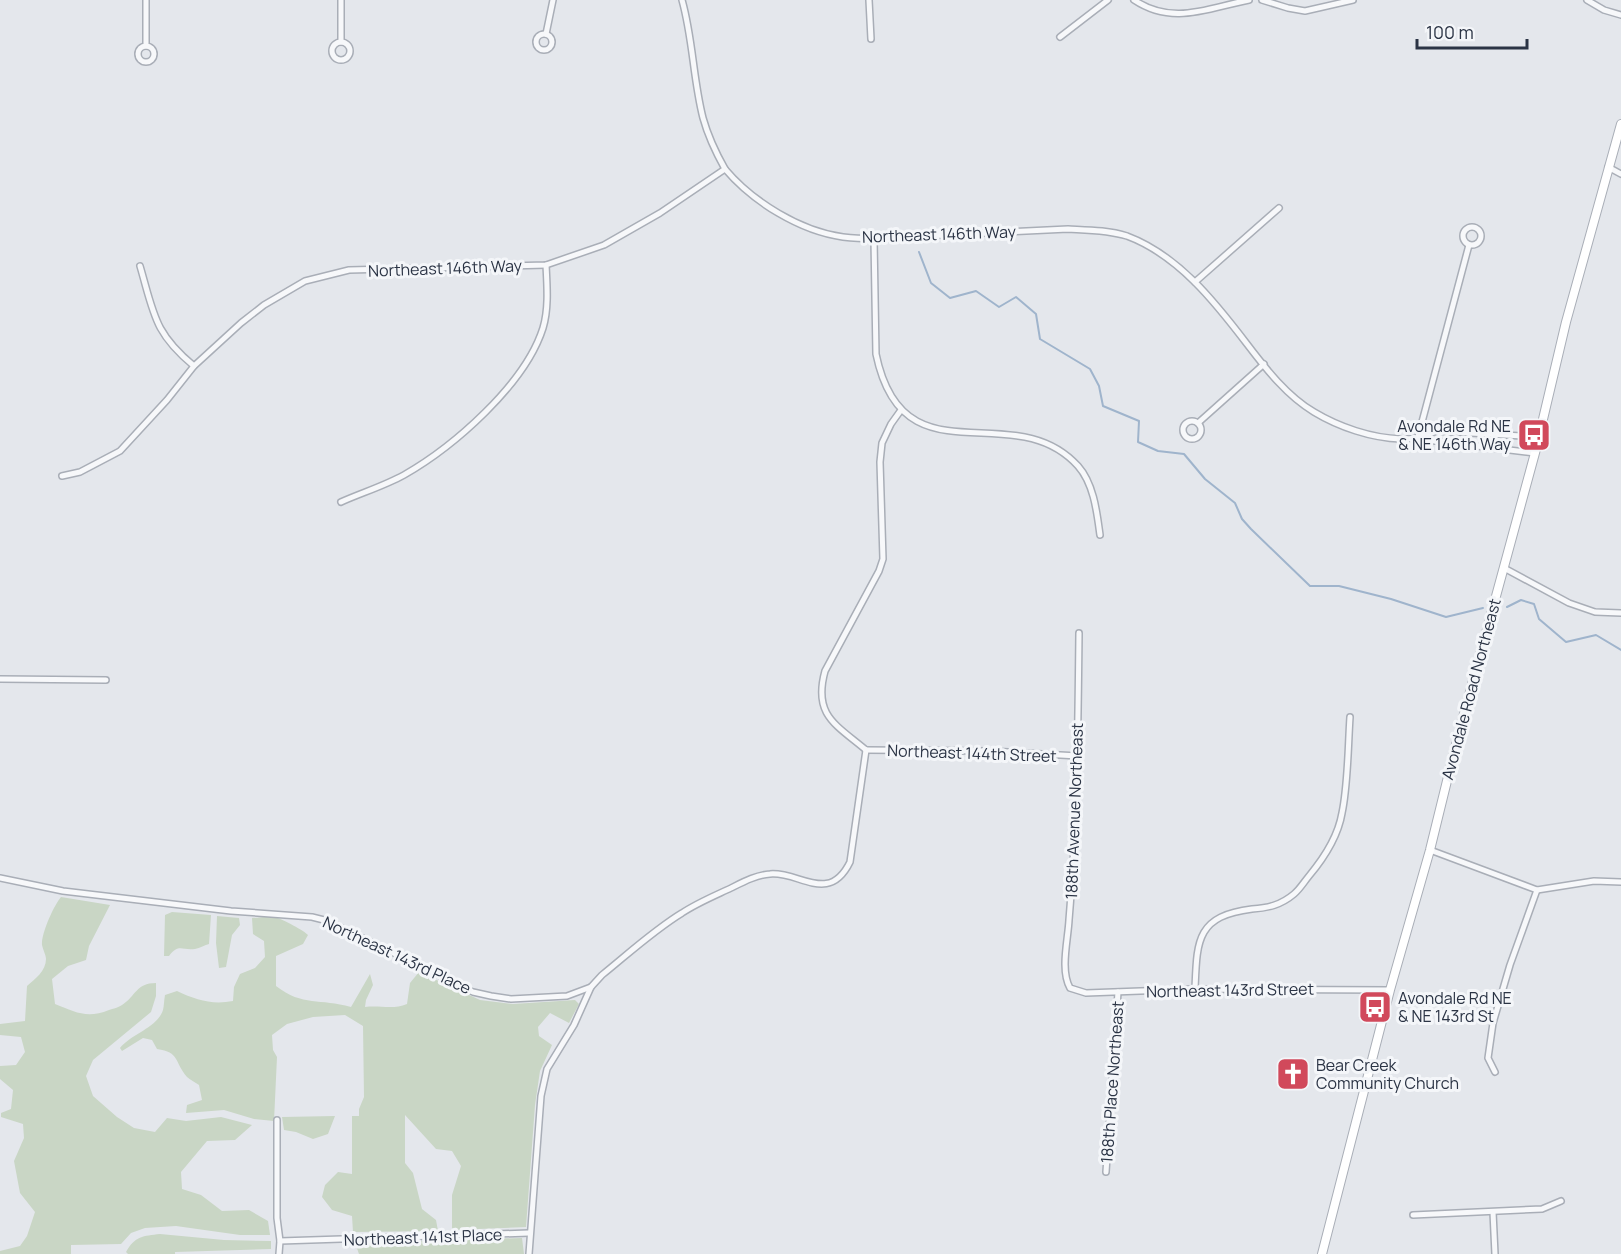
<svg xmlns="http://www.w3.org/2000/svg" width="1621" height="1254" font-family="Manrope,sans-serif">
  <style>
    .green { fill: #c9d6c5 }
    .lines { fill: none; stroke-linecap: round; stroke-linejoin: round }
    .stream { stroke: #9fb4cc; stroke-width: 2 }
    .minor-casing { stroke: #a9aeb7; stroke-width: 8 }
    .secondary-casing { stroke: #a9aeb7; stroke-width: 10 }
    .minor { stroke: #f7f8fa; stroke-width: 5 }
    .secondary { stroke: #fff; stroke-width: 8 }
    .labels { text-anchor: middle; dominant-baseline: central; stroke-width: 6; stroke-linejoin: round; paint-order: stroke }
    .street-label { font-size: 16px; fill: #2b3445; stroke: #f4f6f9 }
    .poi-label { font-size: 16px; fill: #2b3445; stroke: #f4f6f9; text-anchor: start }
  </style>
  <rect width="100%" height="100%" fill="#e4e7ec"/>
  <!-- green -->
  <g class="green">
    <path d="M61 897 110 905 89 946 86 960 68 966 52 979 55 1004C75 1012 87 1019 109 1010 113 1009 119 1007 122 1005 136 996 136 983 156 983V996L151 1012 93 1060 86 1076 93 1096 117 1117 134 1128 155 1132 167 1118 186 1121 221 1117 252 1125 235 1140 207 1141 181 1172 182 1189 201 1195 222 1211 249 1210 268 1221 270 1235H240L176 1226 145 1228 131 1233 121 1244 71 1245V1254H0V1251L20 1246 27 1236 35 1212 20 1193 14 1161 24 1138 23 1124 1 1117V1113L11 1109 13 1090 0 1079V1066L16 1065 25 1052 21 1037 0 1035V1024L25 1021 27 986C35 979 46 971 46 959 46 955 43 950 42 945 41 934 54 905 61 897Z"/>
    <path d="M172 912 211 915 209 944C205 945 200 948 195 949 182 951 179 943 169 956H164L165 915Z"/>
    <polygon points="217,916 239,918 240,925 232,935 226,967 219,968 216,943"/>
    <path d="M252 918C259 918 270 916 277 918 282 919 305 931 308 935L303 944 276 956V986C303 1007 320 998 351 1007L370 974 373 985 366 1000 365 1007C380 1005 393 1010 407 1004L410 983 419 972 480 1000 513 1004 575 1000 579 1004 569 1023 550 1013 538 1027 539 1036 552 1045 540 1071 535 1105 526 1227 452 1230V1195L461 1166 452 1151 436 1149 405 1115V1163L413 1173 422 1209 436 1220 438 1231 353 1232 352 1216 332 1210 322 1197 325 1185 338 1172 352 1174V1116H359V1109L364 1097 363 1026 345 1015 313 1017 287 1024 272 1035 273 1050 277 1057 274 1121 254 1119 224 1110 186 1113 187 1105 202 1100 199 1085C195 1082 190 1080 187 1077 174 1062 180 1052 157 1049L152 1040 143 1038 122 1051 120 1048C131 1034 157 1028 163 1010 164 1006 164 1000 165 995L177 991C196 1000 212 1005 233 1001L234 987 240 974 255 968 265 957 264 941 253 934Z"/>
    <polygon points="335,1116 328,1134 313,1139 296,1132 284,1130 282,1117"/>
    <path d="M160 1234 224 1240 271 1241V1249L175 1252V1254H128L126 1252C135 1236 143 1236 160 1234Z"/>
    <polygon points="522,1238 524,1254 359,1254 355,1243"/>
  </g>
  <g class="lines">
    <!-- stream -->
    <g class="stream">
      <polyline points="919,252 931,283 950,298 976,291 999,307 1016,297 1036,314 1040,339 1090,369 1099,386 1103,406 1139,421 1138,442 1158,451 1184,454 1205,479 1235,503 1242,519 1251,529 1310,586 1339,586 1391,599 1446,617 1483,608"/>
      <polyline points="1507,607 1521,600 1534,604 1539,619 1566,642 1596,635 1621,650"/>
    </g>
    <!-- minor casing -->
    <g class="minor-casing">
      <g id="minor">
        <polyline points="146,0 146,46"/>
        <path d="M682 0C693 39 693 79 703 118 708 136 716 153 725 169"/>
        <polyline points="869,0 871,39"/>
        <path d="M1134 0C1173 26 1208 8 1249 0"/>
        <polyline points="1262,0 1288,8 1305,11 1353,0"/>
        <polyline points="1587,0 1604,10 1621,15"/>
        <circle cx="544" cy="42" r="8"/>
        <polyline points="546,34 553,0"/>
        <polyline points="1060,37 1108,0"/>
        <circle cx="341" cy="51" r="9"/>
        <polyline points="341,42 341,0"/>
        <circle cx="146" cy="54" r="8"/>
        <polyline points="1608,167 1621,174"/>
        <circle cx="1472" cy="236" r="9"/>
        <path d="M874 239 876 354C903 485 1013 394 1078 466 1094 484 1097 513 1100 535"/>
        <path d="M140 266C154 314 154 333 194 366"/>
        <polyline points="1195,282 1279,208"/>
        <circle cx="1192" cy="430" r="9"/>
        <polyline points="1198,423 1264,364"/>
        <polyline points="1418,437 1469,245"/>
        <polyline points="1419,437 1437,431 1539,437"/>
        <path d="M62 476 80 472 120 451 167 400 194 366 241 323 264 305 305 281 349 270 546 265 604 245 660 213 725 169C753 202 800 231 843 237 876 241 910 237 944 235 985 233 1027 231 1068 229 1087 230 1108 230 1127 236 1178 255 1215 302 1247 344 1266 369 1287 396 1314 412 1339 427 1371 438 1401 439 1410 439 1418 437 1427 440L1535 453"/>
        <path d="M341 502C361 493 384 486 404 475 453 447 525 385 543 328 549 308 547 285 546 265"/>
        <polyline points="1504,568 1569,603 1595,612 1621,613"/>
        <path d="M1079 633C1078 729 1077 825 1069 920 1068 940 1060 970 1070 988L1086 993 1195 989 1390 990"/>
        <polyline points="0,679 106,680"/>
        <path d="M866 750C835 724 813 715 825 671L879 571 883 559 880 462 882 443 891 424 901 410"/>
        <polyline points="866,750 990,751 1078,756"/>
        <polyline points="1430,850 1537,890 1594,881 1621,882"/>
        <path d="M0 878 63 891 231 911 312 917 328 921 473 992 491 996 511 999 567 996 591 987 602 975C628 954 654 930 682 913 697 903 714 896 731 888 743 882 756 875 770 874 799 871 829 905 850 862L866 750"/>
        <path d="M1195 989C1197 941 1196 916 1252 909 1268 908 1281 905 1294 894 1300 889 1304 882 1309 876 1324 858 1338 837 1342 813 1348 785 1348 747 1350 717"/>
        <polyline points="1495,1072 1488,1058 1493,1023 1510,965 1537,890"/>
        <polyline points="277,1120 277,1218 280,1241 279,1254"/>
        <polyline points="1106,1172 1118,992"/>
        <polyline points="1493,1212 1495,1254"/>
        <polyline points="1413,1215 1542,1209 1561,1201"/>
        <polyline points="280,1241 529,1233"/>
        <polyline points="529,1254 541,1096 547,1069 574,1025 591,987"/>
      </g>
    </g>
    <!-- secondary casing -->
    <g class="secondary-casing">
      <polyline id="secondary" points="1322,1254 1390,990 1430,850 1459,732 1535,453 1566,322 1621,124"/>
    </g>
    <!-- minor -->
    <use href="#minor" class="minor"/>
    <!-- secondary -->
    <use href="#secondary" class="secondary"/>
  </g>
  <!-- icons -->
  <defs>
    <g id="bus-square" transform="scale(1.725)"><rect x="-9" y="-9" width="18" height="18" rx="4" fill="#d1495b" stroke="#f4f6f9"/><path d="M-5-6H5V4H4V6H2V4H-2V6H-4V4H-5ZM-3.5-4V0h7V-4ZM-3.5 1.2v1.5H-2V1.2ZM2 1.2v1.5H3.5V1.2Z" fill="#fff"/></g>
    <g id="church-square" transform="scale(1.725)"><rect x="-9" y="-9" width="18" height="18" rx="4" fill="#d1495b" stroke="#f4f6f9"/><path d="M-1.2-6h2.4v3.5h3.3v2.4h-3.3V6h-2.4V-.1h-3.3v-2.4h3.3Z" fill="#fff"/></g>
  </defs>
  <g fill-rule="evenodd">
    <use href="#bus-square" x="1534" y="435"/>
    <use href="#bus-square" x="1375" y="1007"/>
    <use href="#church-square" x="1293" y="1074"/>
  </g>
  <g class="labels">
    <!-- street labels -->
    <g class="street-label">
      <text transform="translate(939 234) rotate(-2)">Northeast 146th Way</text>
      <text transform="translate(445 268) rotate(-2)">Northeast 146th Way</text>
      <text transform="translate(1471 689) rotate(-75)">Avondale Road Northeast</text>
      <text transform="translate(972 753) rotate(2)">Northeast 144th Street</text>
      <text transform="translate(1074 811) rotate(-88)">188th Avenue Northeast</text>
      <text transform="translate(397 955) rotate(25)">Northeast 143rd Place</text>
      <text transform="translate(1230 990) rotate(-1)">Northeast 143rd Street</text>
      <text transform="translate(1112 1082) rotate(-86)">188th Place Northeast</text>
      <text transform="translate(423 1237) rotate(-2)">Northeast 141st Place</text>
    </g>
    <!-- poi labels -->
    <g class="poi-label">
      <text x="1511" y="426" text-anchor="end">Avondale Rd NE<tspan x="1511" dy="18">&amp; NE 146th Way</tspan></text>
      <text x="1398" y="998">Avondale Rd NE<tspan x="1398" dy="18">&amp; NE 143rd St</tspan></text>
      <text x="1316" y="1065">Bear Creek<tspan x="1316" dy="18">Community Church</tspan></text>
    </g>
  </g>
  <!-- scale -->
  <path d="M1417 39v9h110v-9" fill="none" stroke="#2b3445" stroke-width="3"/>
  <text x="1426" y="39" font-size="18" fill="#2b3445" stroke="#f4f6f9" stroke-width="4.5" paint-order="stroke">100 m</text>
</svg>
